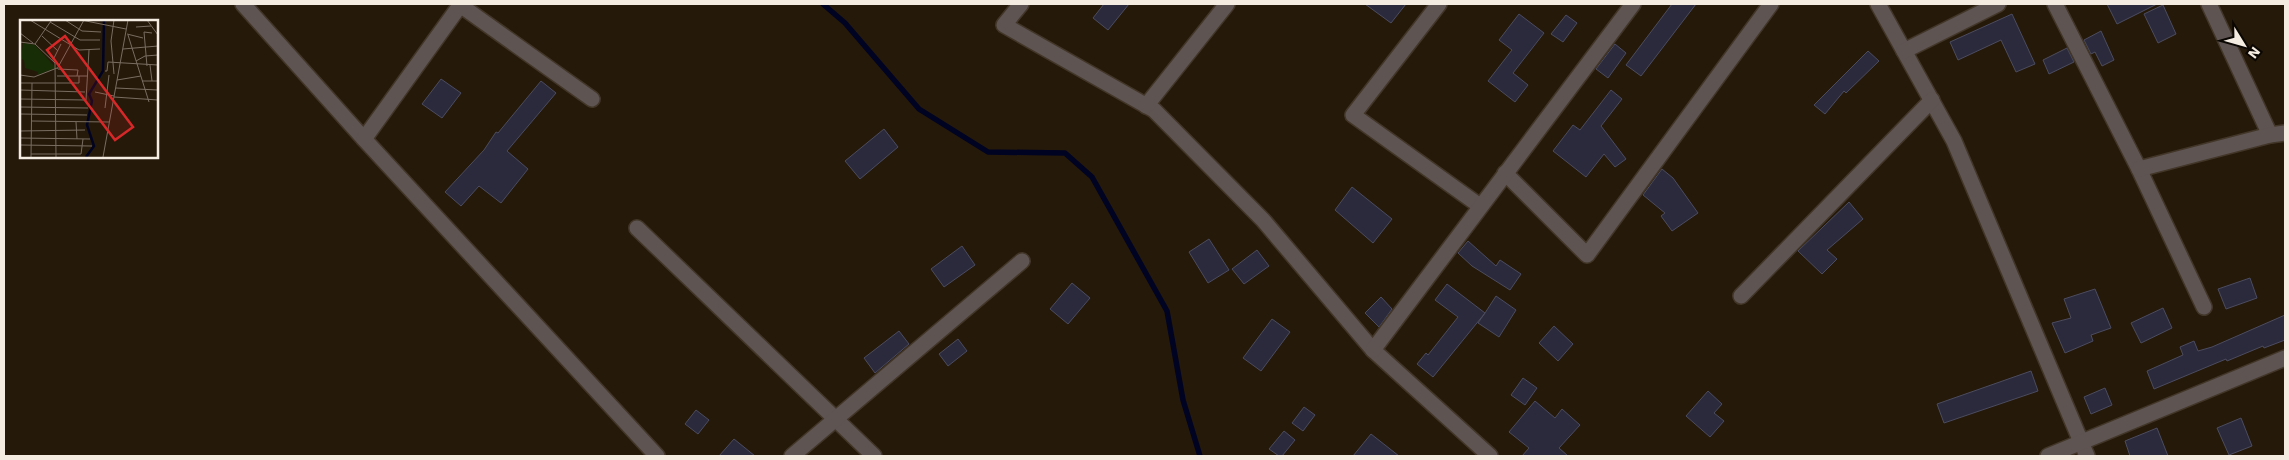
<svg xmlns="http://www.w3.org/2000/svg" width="2289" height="460" font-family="'Work Sans',sans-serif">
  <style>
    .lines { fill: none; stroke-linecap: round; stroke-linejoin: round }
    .stream { stroke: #000321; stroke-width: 5.5 }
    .building { fill: #2b2a3c; stroke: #4c4c60 }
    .minor-casing { stroke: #423628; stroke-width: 18 }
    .minor { stroke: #5e5452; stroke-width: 15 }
    .inset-river { fill: none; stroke: #000321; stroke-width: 2.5 }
    .inset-road { fill: none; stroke: #786d60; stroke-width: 1 }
    .view { fill: #d62828; fill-opacity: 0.15; stroke: #d62828; stroke-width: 2.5 }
    .inset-edge { fill: none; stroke: #f4ebe1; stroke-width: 2.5 }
  </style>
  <rect width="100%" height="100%" fill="#25190a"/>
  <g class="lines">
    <!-- stream -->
    <polyline class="stream" points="823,4 845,23 919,109 988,152 1065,153 1092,177 1167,311 1183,400 1200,456"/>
  </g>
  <!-- building -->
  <g class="building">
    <polygon points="1104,4 1129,4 1108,30 1093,18"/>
    <polygon points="1365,4 1406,4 1391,23"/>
    <polygon points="1672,4 1696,4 1641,76 1626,65"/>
    <polygon points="2107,4 2157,4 2117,24"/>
    <polygon points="2163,5 2176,34 2158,43 2144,14"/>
    <polygon points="1519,14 1544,33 1513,73 1528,85 1515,102 1488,81 1512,50 1499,40"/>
    <polygon points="2012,14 2035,64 2016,72 2001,40 1958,60 1950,42"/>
    <polygon points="1566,15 1577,23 1563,42 1551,34"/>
    <polygon points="2101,31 2114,60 2102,66 2095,52 2091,54 2084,40"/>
    <polygon points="1615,44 1626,53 1608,78 1596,69"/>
    <polygon points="2067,48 2074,62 2049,74 2043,60"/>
    <polygon points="1868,51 1879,61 1846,93 1844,91 1825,114 1814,105"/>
    <polygon points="441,79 461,93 442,118 422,104"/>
    <polygon points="541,81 556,93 507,151 528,169 501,203 479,186 461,206 445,192 484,150 496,132 498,133"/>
    <polygon points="1611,90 1622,99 1601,126 1626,159 1615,167 1604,154 1586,177 1553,151 1573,125 1580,130"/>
    <polygon points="884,129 898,147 860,179 845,161"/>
    <polygon points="1662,169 1673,178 1698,213 1672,231 1661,216 1665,213 1643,195"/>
    <polygon points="1352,187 1392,219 1373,243 1335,210"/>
    <polygon points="1849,202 1863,219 1827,250 1837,259 1822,274 1798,251"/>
    <polygon points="1209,239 1229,270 1208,283 1189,252"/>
    <polygon points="1468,241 1496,266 1500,260 1521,274 1510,290 1472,266 1458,253"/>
    <polygon points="962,246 975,265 944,287 931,269"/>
    <polygon points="1257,250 1269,266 1244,284 1232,269"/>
    <polygon points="2250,278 2257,298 2226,309 2218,289"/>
    <polygon points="1072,283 1090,298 1068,324 1050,309"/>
    <polygon points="1447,284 1485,313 1496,296 1516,310 1499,337 1478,323 1485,313 1433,377 1417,364 1426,353 1428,355 1458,317 1435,300"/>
    <polygon points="2095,289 2111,328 2091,335 2093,341 2065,353 2052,323 2071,318 2064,299"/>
    <polygon points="1381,297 1392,309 1379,327 1365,313"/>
    <polygon points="2163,308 2172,328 2141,343 2131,323"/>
    <polygon points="2285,315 2285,340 2264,348 2263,346 2227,361 2226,359 2154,389 2147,371 2183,355 2180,347 2194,341 2198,351 2212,347"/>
    <polygon points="1272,319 1290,332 1261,371 1243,358"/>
    <polygon points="1554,326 1573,344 1558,361 1539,343"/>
    <polygon points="899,331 909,344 875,373 864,358"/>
    <polygon points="958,339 967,351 948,366 939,354"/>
    <polygon points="2031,371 2038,391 1944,423 1937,404"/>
    <polygon points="1523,378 1537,388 1525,405 1511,395"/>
    <polygon points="2105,388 2112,405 2091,414 2084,397"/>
    <polygon points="1708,391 1722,404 1714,413 1724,421 1710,437 1686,416"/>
    <polygon points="1535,401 1555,418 1562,409 1580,425 1559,448 1568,456 1522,456 1529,448 1509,432"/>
    <polygon points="1304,407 1315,415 1303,431 1292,423"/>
    <polygon points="696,410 709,420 698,434 685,424"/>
    <polygon points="2241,418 2252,446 2229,455 2217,428"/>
    <polygon points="2157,428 2168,456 2130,456 2125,441"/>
    <polygon points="1284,431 1295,440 1282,456 1279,456 1269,449"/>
    <polygon points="1371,434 1399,456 1353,456"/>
    <polygon points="734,439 755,456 719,456"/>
  </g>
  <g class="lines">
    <!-- minor casing -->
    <g class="minor-casing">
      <g id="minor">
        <polyline points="243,4 364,139 657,456"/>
        <polyline points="1021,4 1004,25 1154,110 1263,220 1373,350 1490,456"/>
        <polyline points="1439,4 1353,115 1480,206"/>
        <polyline points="1878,4 1954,141 2087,456"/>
        <polyline points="2055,4 2139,169 2204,307"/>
        <polyline points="2209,4 2270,135"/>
        <polyline points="460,5 592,99"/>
        <polyline points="1904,51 1998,4"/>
        <polyline points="1146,106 1227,4"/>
        <polyline points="364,139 461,4"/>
        <polyline points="2139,169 2270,135 2285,133"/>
        <polyline points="1505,173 1587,255 1771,4"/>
        <polyline points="637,228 874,456"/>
        <polyline points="1741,296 1932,100"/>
        <polyline points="1373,350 1633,4"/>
        <polyline points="792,456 1022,261"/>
        <polyline points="2048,456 2285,358"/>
      </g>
    </g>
    <!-- minor -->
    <use href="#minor" class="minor"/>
  </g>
  <!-- overview -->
  <g transform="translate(20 20)">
    <rect width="138" height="138" fill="#25190a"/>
    <path d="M3 23 15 25 36 48 17 55 18 52 5 48 4 40 1 39Z" fill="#172d05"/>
    <path class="inset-river" d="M66 137 74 126 67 105 72 81 69 74 83 51 84 0"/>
    <path class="inset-road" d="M10 0 59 30 80 29M45 0 62 11 81 12M61 0 106 9M127 0 138 15M30 2 60 20H80M116 7 131 6M0 13 13 23M107 14 123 18M108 15 129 82M22 16 38 31M0 22 15 24 35 43 36 137M15 24 31 1M103 29 138 26M33 40 41 24M116 41 125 36 138 35M130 45 132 61M127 46 124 12 132 13M37 49 64 0M38 49 58 50 57 56M85 51H87L88 42 138 45M94 54 91 21 94 0M0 55 14 57 37 48M37 56H68M97 60 121 56M122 61H138M0 63H59V56M96 68 138 70M0 70 65 72M75 72 94 76M94 77 138 80M0 79 66 80 69 30M0 87 68 88M85 88 89 55M0 94 67 95M11 101 89 102M56 102 57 119M0 111 65 110M0 118 70 119M0 125 72 126M11 134H61L63 119M11 137 12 63M83 137 108 0"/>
    <path class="view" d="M45 16 113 107 95 120 27 30Z"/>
    <rect width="138" height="138" class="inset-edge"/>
  </g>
  <!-- border -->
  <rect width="2289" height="460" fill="none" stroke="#f4ebe1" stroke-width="10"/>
  <!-- north arrow -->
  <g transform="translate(2244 45) rotate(127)" stroke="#0a0602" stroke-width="4" paint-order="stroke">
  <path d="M0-4L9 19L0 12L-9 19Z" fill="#f4ebe1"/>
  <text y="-8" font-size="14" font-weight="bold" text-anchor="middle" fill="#f4ebe1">N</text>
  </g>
</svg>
